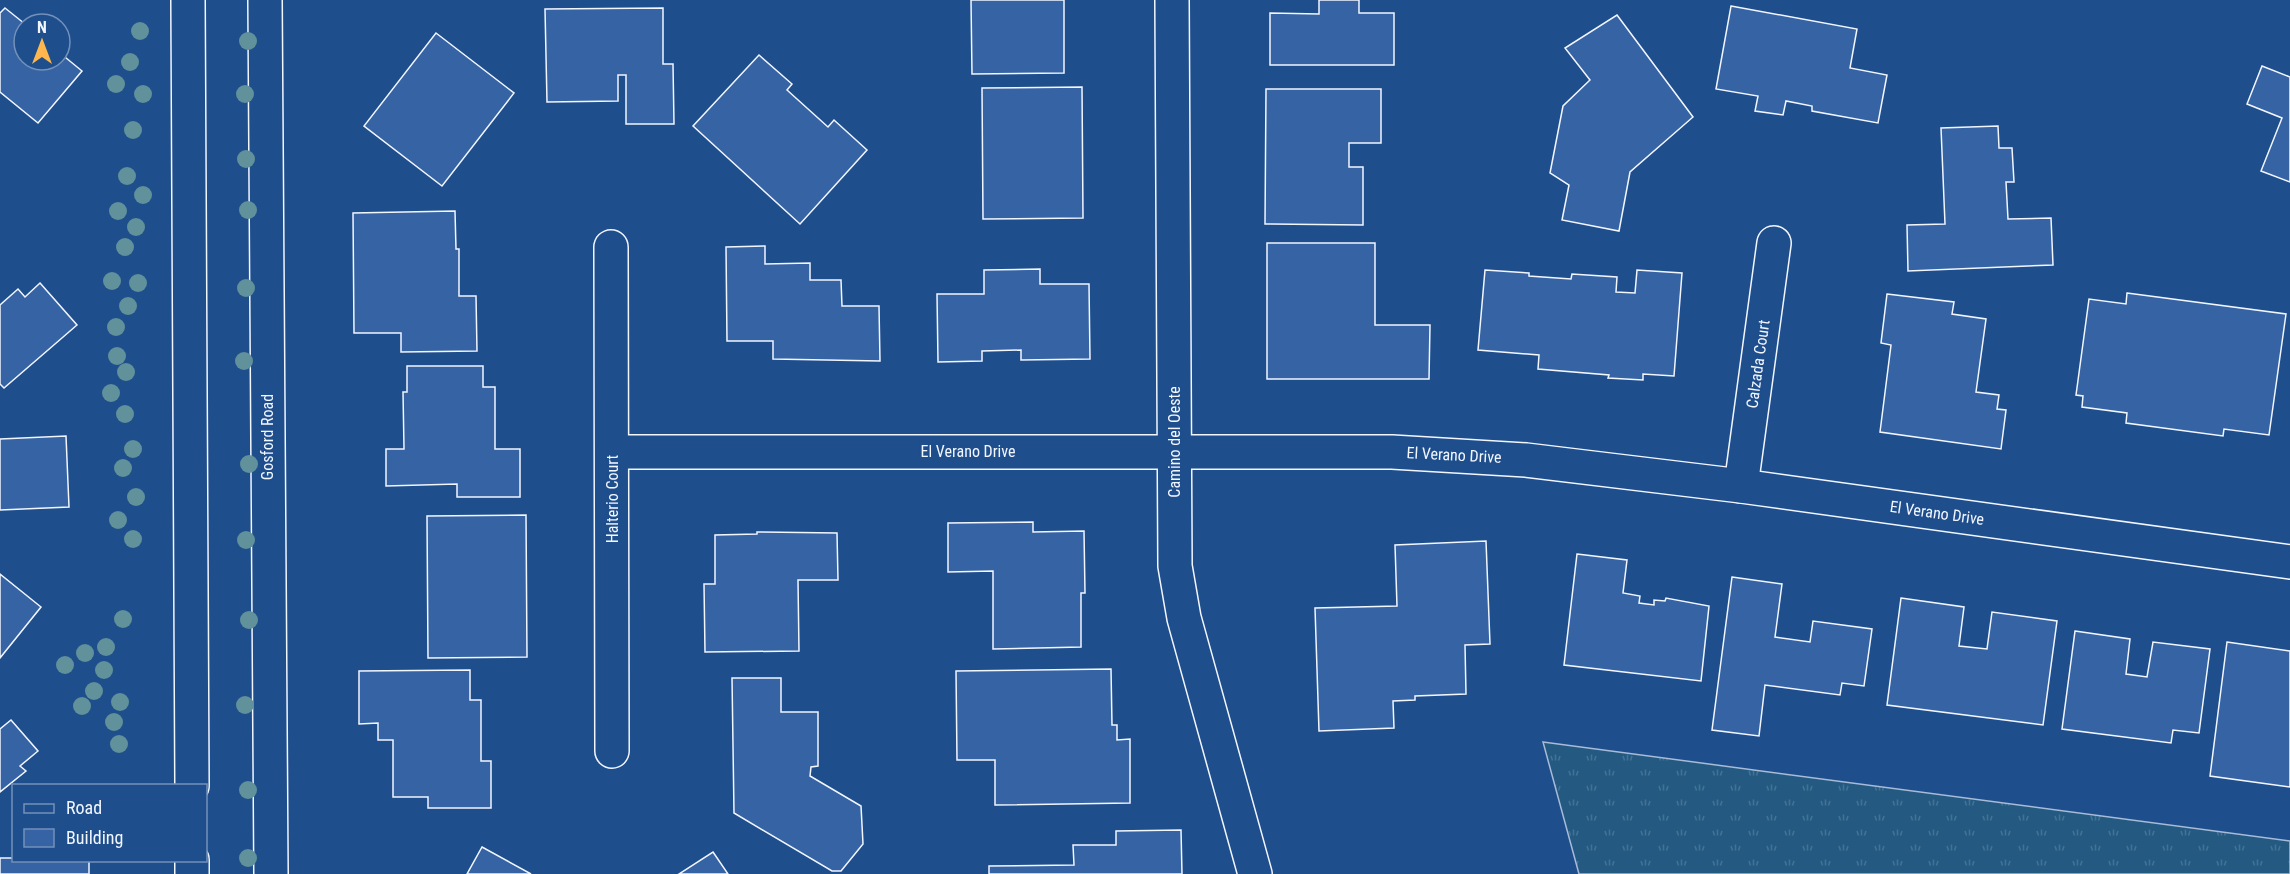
<svg xmlns="http://www.w3.org/2000/svg" width="2290" height="874" font-family="'Roboto Condensed',sans-serif">
  <style>
    .grass { fill: url(#grass-tufts); stroke: #a8bbd7; stroke-width: 1.5 }
    .building { fill: #3563a3; stroke: #f2f6ff; stroke-width: 1.5 }
    .lines { fill: none; stroke-linecap: round; stroke-linejoin: round }
    .street-casing { stroke: #f2f6ff; stroke-width: 36 }
    .secondary-casing { stroke: #f2f6ff; stroke-width: 36 }
    .street { stroke: #1f4e8c; stroke-width: 33 }
    .secondary { stroke: #1f4e8c; stroke-width: 33 }
    .tree { fill: #61919a }
    .labels { text-anchor: middle; dominant-baseline: central; stroke-width: 4.5; stroke-linejoin: round; paint-order: stroke }
    .street-label { font-size: 16px; fill: #f2f6ff; stroke: #1f4e8c }
  </style>
  <defs>
    <pattern id="grass-tufts" width="24" height="20" patternUnits="userSpaceOnUse" patternTransform="scale(1.5)"><rect width="24" height="20" fill="#245a82"/><path d="M3 7l-1-3M5 7V3M7 7l1-3M15 17l-1-3M17 17v-4M19 17l1-3" fill="none" stroke="#447295"/></pattern>
  </defs>
  <rect width="100%" height="100%" fill="#1f4e8c"/>
  <!-- grass -->
  <polygon class="grass" points="1543,742 2290,841 2290,874 1579,874"/>
  <!-- building -->
  <g class="building">
    <polygon points="971,0 1064,0 1064,73 972,74"/>
    <polygon points="1319,0 1359,0 1359,13 1394,13 1394,65 1270,65 1270,13 1319,14"/>
    <polygon points="1731,6 1857,29 1850,68 1887,75 1878,123 1812,111 1812,106 1786,101 1783,115 1755,111 1758,96 1716,89"/>
    <polygon points="5,8 25,24 24,60 60,60 60,53 82,71 38,123 0,92 0,13"/>
    <polygon points="663,8 663,64 673,64 674,124 626,124 626,75 618,75 618,101 547,102 545,9"/>
    <polygon points="1617,15 1693,117 1630,172 1619,231 1562,220 1569,185 1550,173 1563,106 1590,80 1565,48"/>
    <polygon points="436,33 514,93 442,186 364,126"/>
    <polygon points="759,55 792,84 787,90 828,127 834,120 867,150 800,224 693,126"/>
    <polygon points="2262,66 2290,77 2290,182 2261,171 2282,118 2247,104"/>
    <polygon points="1082,87 1083,218 983,219 982,88"/>
    <polygon points="1266,89 1381,89 1381,143 1349,143 1349,167 1363,167 1363,225 1265,224"/>
    <polygon points="1998,126 1999,148 2012,148 2014,182 2006,182 2008,219 2051,218 2053,265 1908,271 1907,225 1945,224 1941,128"/>
    <polygon points="455,211 456,249 459,249 459,296 476,296 477,351 401,352 401,333 354,333 353,213"/>
    <polygon points="1267,243 1375,243 1375,325 1430,325 1429,379 1267,379"/>
    <polygon points="765,246 765,264 810,263 810,280 841,280 842,306 879,306 880,361 773,359 773,341 727,341 726,247"/>
    <polygon points="1040,269 1040,284 1089,284 1090,359 1021,360 1021,350 982,351 982,361 938,362 937,294 984,294 984,270"/>
    <polygon points="1485,270 1529,273 1529,276 1571,279 1572,274 1617,277 1616,292 1635,293 1637,270 1682,273 1674,376 1643,374 1643,380 1608,378 1609,375 1538,369 1539,355 1478,350"/>
    <polygon points="40,283 77,325 4,388 0,384 0,305 18,289 25,297"/>
    <polygon points="2127,293 2286,314 2269,435 2224,429 2223,436 2126,423 2127,413 2082,407 2083,396 2076,395 2089,299 2126,304"/>
    <polygon points="1887,294 1954,302 1952,314 1986,319 1976,392 1999,395 1997,409 2006,410 2001,449 1880,432 1891,345 1881,343"/>
    <polygon points="407,366 483,366 483,387 495,387 495,449 520,449 520,497 457,497 457,484 386,486 386,449 404,449 403,392 407,392"/>
    <polygon points="66,436 69,507 0,510 0,439"/>
    <polygon points="526,515 527,657 428,658 427,516"/>
    <polygon points="1033,522 1033,532 1084,531 1085,593 1081,593 1081,647 993,649 993,571 948,572 948,523"/>
    <polygon points="757,532 837,533 838,580 798,580 799,651 705,652 704,584 715,584 715,535 757,534"/>
    <polygon points="1486,541 1490,644 1465,645 1466,694 1415,696 1415,700 1393,701 1394,728 1319,731 1315,608 1397,606 1395,545"/>
    <polygon points="1577,554 1627,560 1623,593 1640,596 1639,603 1654,605 1654,600 1665,601 1666,598 1709,606 1701,681 1564,665"/>
    <polygon points="0,574 41,607 0,658"/>
    <polygon points="1732,577 1782,584 1775,637 1810,642 1813,621 1872,629 1864,686 1842,683 1840,695 1765,685 1759,736 1712,730"/>
    <polygon points="1901,598 1964,607 1959,646 1987,649 1992,612 2057,621 2043,725 1887,705"/>
    <polygon points="2075,631 2130,639 2126,674 2147,677 2153,642 2210,649 2199,733 2173,730 2171,743 2062,729"/>
    <polygon points="2227,642 2290,651 2290,787 2210,776"/>
    <polygon points="1111,669 1112,725 1117,725 1117,740 1130,739 1130,803 995,805 995,760 957,760 956,671"/>
    <polygon points="470,670 470,700 481,700 481,761 491,761 491,808 428,808 428,797 393,797 393,740 378,740 378,723 359,724 359,671"/>
    <polygon points="732,678 781,678 781,712 818,712 818,766 811,767 810,776 861,806 863,844 841,871 832,871 734,813"/>
    <polygon points="11,720 38,751 20,766 26,771 0,792 0,729"/>
    <polygon points="1181,830 1182,874 989,874 989,866 1074,865 1073,845 1116,845 1116,831"/>
    <polygon points="482,847 531,874 467,874"/>
    <polygon points="713,852 728,874 679,874"/>
    <polygon points="0,858 14,858 14,860 89,860 89,874 0,874"/>
  </g>
  <g class="lines">
    <!-- street casing -->
    <g class="street-casing">
      <g id="street">
        <polyline points="1172,0 1175,566 1184,618 1255,874"/>
        <polyline points="611,247 612,751"/>
        <polyline points="612,452 1392,452 1526,460 1741,486 2290,562"/>
        <polyline points="1741,486 1774,243"/>
      </g>
    </g>
    <!-- secondary casing -->
    <g class="secondary-casing">
      <g id="secondary">
        <polyline points="188,0 192,786"/>
        <polyline points="265,0 271,874"/>
        <polyline points="192,860 192,874"/>
      </g>
    </g>
    <!-- street -->
    <use href="#street" class="street"/>
    <!-- secondary -->
    <use href="#secondary" class="secondary"/>
  </g>
  <!-- trees -->
  <g class="tree">
    <circle cx="140" cy="31" r="9"/>
    <circle cx="248" cy="41" r="9"/>
    <circle cx="130" cy="62" r="9"/>
    <circle cx="116" cy="84" r="9"/>
    <circle cx="143" cy="94" r="9"/>
    <circle cx="245" cy="94" r="9"/>
    <circle cx="133" cy="130" r="9"/>
    <circle cx="246" cy="159" r="9"/>
    <circle cx="127" cy="176" r="9"/>
    <circle cx="143" cy="195" r="9"/>
    <circle cx="248" cy="210" r="9"/>
    <circle cx="118" cy="211" r="9"/>
    <circle cx="136" cy="227" r="9"/>
    <circle cx="125" cy="247" r="9"/>
    <circle cx="112" cy="281" r="9"/>
    <circle cx="138" cy="283" r="9"/>
    <circle cx="246" cy="288" r="9"/>
    <circle cx="128" cy="306" r="9"/>
    <circle cx="116" cy="327" r="9"/>
    <circle cx="117" cy="356" r="9"/>
    <circle cx="244" cy="361" r="9"/>
    <circle cx="126" cy="372" r="9"/>
    <circle cx="111" cy="393" r="9"/>
    <circle cx="125" cy="414" r="9"/>
    <circle cx="133" cy="449" r="9"/>
    <circle cx="249" cy="464" r="9"/>
    <circle cx="123" cy="468" r="9"/>
    <circle cx="136" cy="497" r="9"/>
    <circle cx="118" cy="520" r="9"/>
    <circle cx="133" cy="539" r="9"/>
    <circle cx="246" cy="540" r="9"/>
    <circle cx="123" cy="619" r="9"/>
    <circle cx="249" cy="620" r="9"/>
    <circle cx="106" cy="647" r="9"/>
    <circle cx="85" cy="653" r="9"/>
    <circle cx="65" cy="665" r="9"/>
    <circle cx="104" cy="670" r="9"/>
    <circle cx="94" cy="691" r="9"/>
    <circle cx="120" cy="702" r="9"/>
    <circle cx="245" cy="705" r="9"/>
    <circle cx="82" cy="706" r="9"/>
    <circle cx="114" cy="722" r="9"/>
    <circle cx="119" cy="744" r="9"/>
    <circle cx="248" cy="790" r="9"/>
    <circle cx="248" cy="858" r="9"/>
  </g>
  <g class="labels">
    <!-- street labels -->
    <g class="street-label">
      <text transform="translate(1758 364) rotate(-82)">Calzada Court</text>
      <text transform="translate(267 437) rotate(-90)">Gosford Road</text>
      <text transform="translate(1174 442) rotate(-90)">Camino del Oeste</text>
      <text x="968" y="451">El Verano Drive</text>
      <text transform="translate(1454 455) rotate(3)">El Verano Drive</text>
      <text transform="translate(612 499) rotate(-90)">Halterio Court</text>
      <text transform="translate(1937 513) rotate(8)">El Verano Drive</text>
    </g>
  </g>
  <!-- legend -->
  <rect x="12" y="784" width="195" height="78" fill="#1f4e8c" stroke="#7391ba" stroke-width="1.5"/>
  <rect x="24" y="804" width="30" height="9" fill="#1f4e8c" stroke="#7391ba" stroke-width="1.5"/>
  <text x="66" y="814" font-size="18" fill="#f2f6ff">Road</text>
  <rect x="24" y="829" width="30" height="18" fill="#3563a3" stroke="#7391ba" stroke-width="1.5"/>
  <text x="66" y="844" font-size="18" fill="#f2f6ff">Building</text>
  <!-- north arrow -->
  <g transform="translate(42 42)"><circle r="28" fill="#1f4e8c" stroke="#7391ba" stroke-width="1.5"/>
  <path d="M0-4.5L10 22L0 15L-10 22Z" fill="#ffb74d"/>
  <text y="-9" font-size="16" font-weight="bold" text-anchor="middle" fill="#f2f6ff">N</text>
  </g>
</svg>
